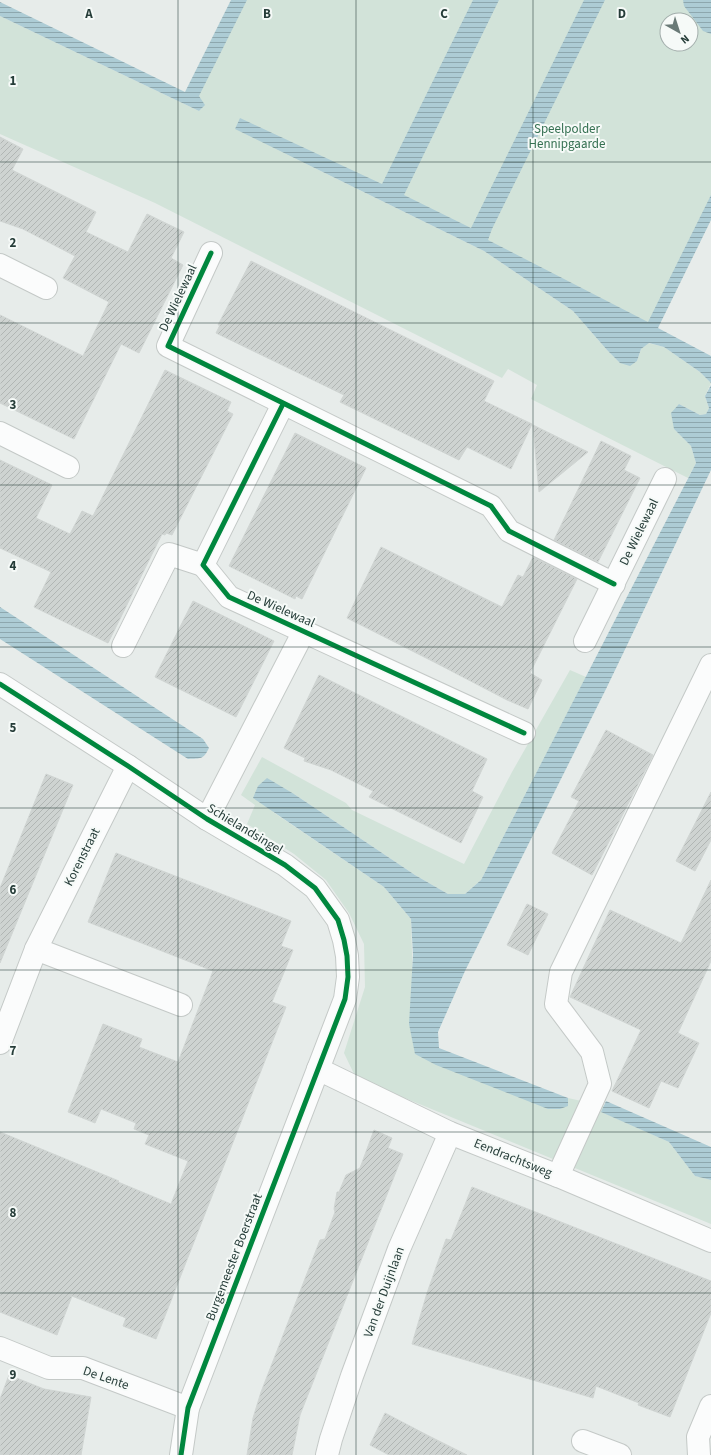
<svg xmlns="http://www.w3.org/2000/svg" width="711" height="1455" font-family="'Source Sans 3',sans-serif">
  <style>
    .green { fill: #d2e3d9; fill-rule: evenodd }
    .water { fill: url(#water-rules) }
    .building { fill: url(#building-hatch); stroke: #d0d5d3 }
    .lines { fill: none; stroke-linecap: round; stroke-linejoin: round }
    .minor-casing { stroke: #c4c9c7; stroke-width: 24 }
    .minor { stroke: #fbfcfc; stroke-width: 22 }
    .cycleway-casing { stroke: #f6faf8; stroke-width: 8 }
    .cycleway { stroke: #00873e; stroke-width: 5 }
    .grid { fill: none; stroke: #263d39; stroke-width: 1; stroke-opacity: 0.55 }
    .labels { text-anchor: middle; dominant-baseline: central; stroke-width: 4; stroke-linejoin: round; paint-order: stroke }
    .park-label { font-size: 13px; fill: #347051; stroke: #f6faf8 }
    .street-label { font-size: 13px; fill: #263d39; stroke: #f6faf8 }
    .grid-label { font-size: 13px; text-anchor: middle; font-weight: bold; fill: #263d39; stroke: #f6faf8; stroke-width: 4; stroke-linejoin: round; paint-order: stroke }
  </style>
  <defs>
    <pattern id="water-rules" width="6" height="5" patternUnits="userSpaceOnUse"><rect width="6" height="5" fill="#adccd5"/><path d="M0 2.5h6" fill="none" stroke="#8da7ae"/></pattern>
    <pattern id="building-hatch" width="6" height="6" patternUnits="userSpaceOnUse"><rect width="6" height="6" fill="#ced3d1"/><path d="M-1 1l2-2M0 6l6-6M5 7l2-2" fill="none" stroke="#b1b6b4"/></pattern>
  </defs>
  <rect width="100%" height="100%" fill="#e7ecea"/>
  <!-- green -->
  <g class="green">
    <path d="M237 0H711V212L652 331 235 129 484 251 573 311 607 350 620 363 637 361 641 349 648 343 664 347 700 372 711 383 705 396 709 408 706 414 700 415 679 404 674 429 691 446 696 463 688 478 531 399 537 385 508 369 502 378 155 203 0 134V16L199 111 203 107 187 99ZM667 20H691V44H667Z"/>
    <polygon points="570,670 586,677 481,880 465,894 448,894 415,875 294,794 273,812 384,887 411,919 415,1054 568,1106 568,1098 604,1106 602,1112 669,1142 695,1176 711,1180 711,1224 356,1078 344,1053 365,987 364,944 349,913 326,880 294,854 247,824 255,805 241,795 262,757 346,803 352,810 464,864 512,772"/>
  </g>
  <!-- water -->
  <g class="water">
    <polygon points="231,0 247,0 199,96 205,105 199,111 0,16 0,2 185,92"/>
    <polygon points="473,0 499,0 404,195 471,228 584,0 605,0 492,229 488,240 648,322 711,195 711,220 658,328 711,356 711,383 700,372 664,347 649,343 641,349 637,361 630,366 620,363 607,350 573,311 484,251 235,129 240,118 382,184"/>
    <polygon points="683,0 711,0 711,34 703,31 684,6"/>
    <polygon points="711,385 711,470 607,687 465,971 438,1032 439,1048 568,1098 568,1106 560,1109 548,1109 436,1065 415,1054 409,1024 413,955 411,919 384,887 253,798 258,786 267,778 294,794 415,875 448,894 465,894 481,880 696,463 691,446 674,429 671,413 679,404 700,415 706,414 709,408 705,396"/>
    <path d="M0 607 203 739 209 748C203 760 201 758 188 759L0 639Z"/>
    <polygon points="606,1101 711,1147 711,1180 695,1176 669,1142 601,1112"/>
  </g>
  <!-- building -->
  <g class="building">
    <polygon points="0,137 23,149 12,170 96,212 86,232 128,252 147,214 184,232 171,258 183,265 139,353 121,344 74,439 0,403 0,315 83,356 109,302 63,278 75,256 23,229 0,221"/>
    <polygon points="251,261 494,381 484,401 532,424 511,469 467,447 459,460 340,402 344,395 216,333 220,325 218,325"/>
    <polygon points="165,370 231,402 227,411 233,414 172,535 166,533 165,535 162,534 108,643 34,607 51,572 0,548 0,460 52,485 36,518 70,534 82,511 93,516"/>
    <polygon points="533,425 588,452 539,492"/>
    <polygon points="295,433 366,468 302,599 296,596 295,599 229,566"/>
    <polygon points="601,441 631,456 624,470 640,478 598,562 554,540"/>
    <polygon points="381,547 502,607 518,575 523,577 533,557 577,579 530,673 542,680 528,709 507,700 436,663 347,618"/>
    <polygon points="193,601 274,641 236,717 155,677"/>
    <polygon points="319,675 487,759 472,791 483,797 461,843 369,797 373,791 331,770 304,761 305,758 284,748"/>
    <polygon points="606,730 653,755 592,875 552,853 579,801 571,797"/>
    <polygon points="46,774 73,785 0,963 0,888"/>
    <polygon points="711,792 711,840 695,871 676,861"/>
    <polygon points="116,853 291,921 281,946 293,950 272,1002 286,1007 156,1339 123,1326 126,1318 72,1296 57,1335 0,1312 0,1132 119,1181 118,1182 171,1204 188,1161 145,1144 149,1135 134,1129 136,1123 101,1109 95,1123 68,1112 103,1024 142,1039 139,1047 178,1062 213,971 88,922"/>
    <polygon points="711,880 711,961 678,1033 699,1043 678,1088 661,1081 649,1108 612,1091 641,1030 570,997 610,910 681,943"/>
    <polygon points="527,904 548,914 528,955 507,945"/>
    <polygon points="374,1130 392,1138 388,1148 403,1154 300,1415 292,1455 247,1455 253,1418 261,1392 320,1240 325,1239 335,1212 334,1209 337,1192 339,1192 346,1175 360,1168"/>
    <polygon points="472,1187 711,1281 711,1313 670,1417 638,1405 639,1403 596,1386 593,1398 412,1344 427,1293 446,1239 451,1240"/>
    <polygon points="9,1375 44,1389 91,1397 81,1455 0,1455 0,1399"/>
    <polygon points="385,1413 427,1435 467,1455 389,1455 370,1445"/>
  </g>
  <g class="lines">
    <!-- minor casing -->
    <g class="minor-casing">
      <g id="minor">
        <polyline points="211,253 168,346 491,506 509,531 614,584"/>
        <polyline points="0,265 46,288"/>
        <polyline points="283,404 203,565 229,597 524,733"/>
        <polyline points="0,433 68,467"/>
        <polyline points="585,641 665,479"/>
        <polyline points="123,646 169,554 203,565"/>
        <polyline points="0,684 128,766 207,819 285,865 315,888 338,920 344,940 347,956 348,977 345,999 188,1408 181,1455"/>
        <polyline points="207,819 304,631"/>
        <polyline points="36,949 181,1005"/>
        <polyline points="0,1043 36,949 128,766"/>
        <polyline points="318,1069 450,1133 558,1176 711,1241"/>
        <polyline points="558,1176 600,1084 592,1052 556,1004 561,972 711,665"/>
        <polyline points="0,1348 49,1368 83,1368 188,1408"/>
        <polyline points="583,1441 620,1455"/>
        <polyline points="327,1455 331,1439 352,1376 399,1249 450,1133"/>
        <polyline points="699,1455 698,1437 711,1406"/>
      </g>
    </g>
    <!-- minor -->
    <use href="#minor" class="minor"/>
    <!-- cycleway casing -->
    <g class="cycleway-casing">
      <g id="cycleway">
        <polyline points="211,253 168,346 491,506 509,531 614,584"/>
        <polyline points="283,404 203,565 229,597 524,733"/>
        <polyline points="0,684 128,766 207,819 285,865 315,888 338,920 344,940 347,956 348,977 345,999 188,1408 181,1455"/>
      </g>
    </g>
    <!-- cycleway -->
    <use href="#cycleway" class="cycleway"/>
  </g>
  <!-- grid -->
  <path class="grid" d="M178 0V1455M356 0V1455M533 0V1455M0 162H711M0 323H711M0 485H711M0 647H711M0 808H711M0 970H711M0 1132H711M0 1293H711"/>
  <g class="labels">
    <!-- park labels -->
    <g class="park-label">
      <text x="567" y="129">Speelpolder<tspan x="567" dy="15">Hennipgaarde</tspan></text>
    </g>
    <!-- street labels -->
    <g class="street-label">
      <text transform="translate(178 298) rotate(-65)">De Wielewaal</text>
      <text transform="translate(639 532) rotate(-64)">De Wielewaal</text>
      <text transform="translate(281 609) rotate(24)">De Wielewaal</text>
      <text transform="translate(245 829) rotate(31)">Schielandsingel</text>
      <text transform="translate(82 857) rotate(-63)">Korenstraat</text>
      <text transform="translate(513 1158) rotate(22)">Eendrachtsweg</text>
      <text transform="translate(234 1257) rotate(-69)">Burgemeester Boerstraat</text>
      <text transform="translate(384 1292) rotate(-70)">Van der Duijnlaan</text>
      <text transform="translate(106 1378) rotate(19)">De Lente</text>
    </g>
  </g>
  <g class="grid-label">
    <text x="89" y="18">A</text>
    <text x="267" y="18">B</text>
    <text x="444" y="18">C</text>
    <text x="622" y="18">D</text>
    <text x="13" y="85">1</text>
    <text x="13" y="247">2</text>
    <text x="13" y="409">3</text>
    <text x="13" y="570">4</text>
    <text x="13" y="732">5</text>
    <text x="13" y="894">6</text>
    <text x="13" y="1055">7</text>
    <text x="13" y="1217">8</text>
    <text x="13" y="1379">9</text>
  </g>
  <!-- north arrow -->
  <g transform="translate(679 32) rotate(141)"><circle r="19" fill="#f6faf8" stroke="#a3aeac"/>
  <path d="M0-3L7 15L0 10L-7 15Z" fill="#6a7a77"/>
  <text y="-6" font-size="11" font-weight="bold" text-anchor="middle" fill="#263d39">N</text>
  </g>
</svg>
